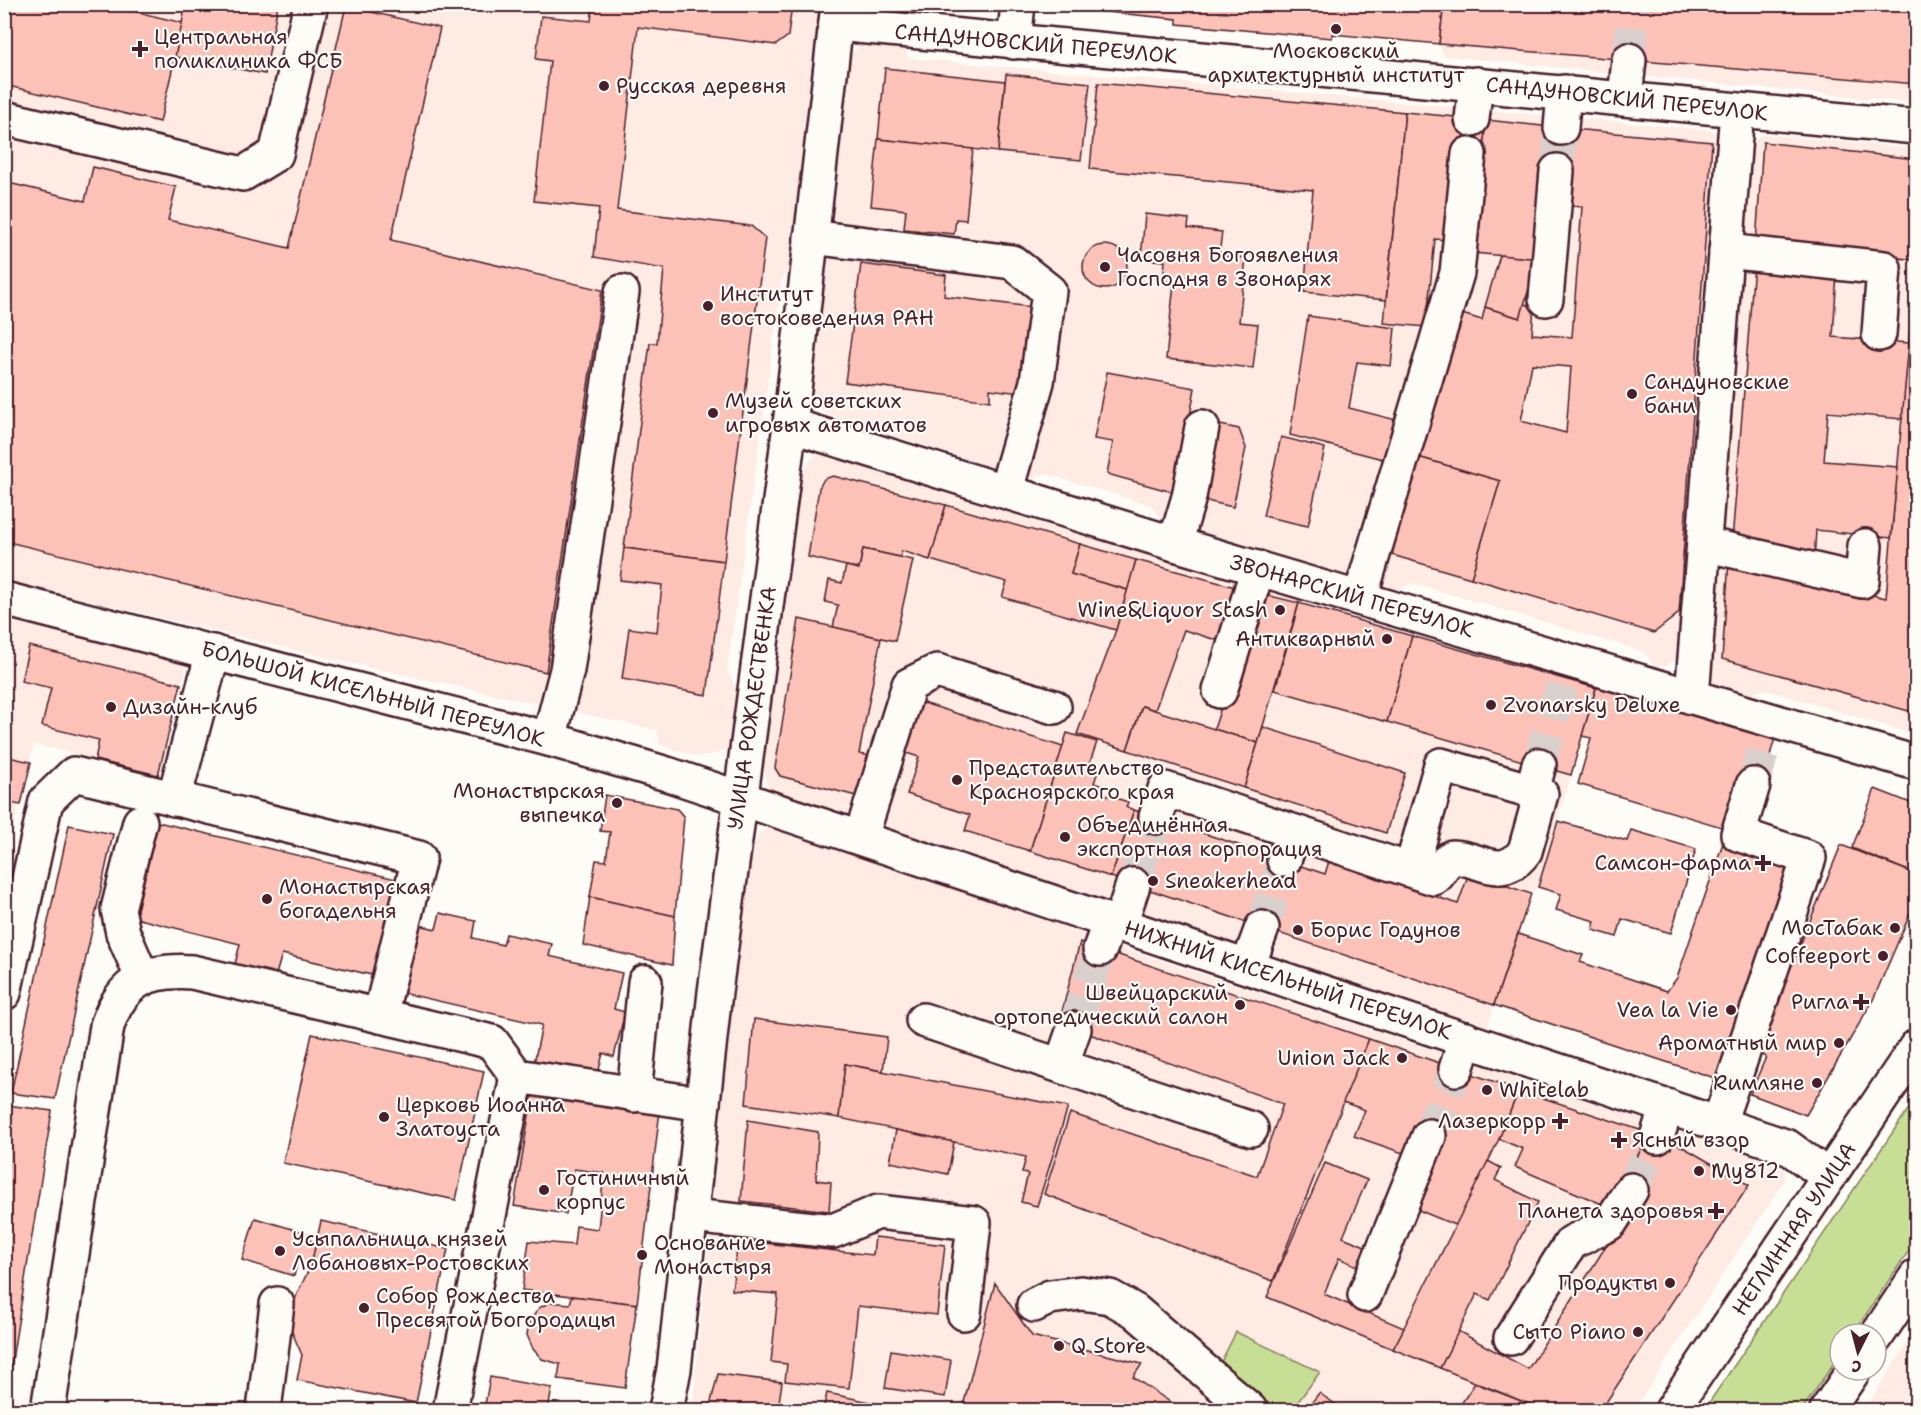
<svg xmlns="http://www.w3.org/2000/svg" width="1921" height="1415" font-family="'Shantell Sans',sans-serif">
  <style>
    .built { fill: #fdebe4 }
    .green { fill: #c7df94; stroke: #887f60; stroke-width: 1.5 }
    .building { fill: #fdc2b7; stroke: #4a1f2b; stroke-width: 1.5; fill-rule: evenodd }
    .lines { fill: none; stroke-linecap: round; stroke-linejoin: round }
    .minor-tunnel { stroke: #d9d0ce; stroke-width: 33; stroke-dasharray: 33 16; stroke-linecap: butt }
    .minor-casing { stroke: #4a1f2b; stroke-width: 38 }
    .minor { stroke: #fdfcf7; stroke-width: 33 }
    .poi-dot { fill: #4a1f2b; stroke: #fdfcf7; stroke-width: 2 }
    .labels { text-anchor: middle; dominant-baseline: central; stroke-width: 4.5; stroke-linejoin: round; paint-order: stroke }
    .poi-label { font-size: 21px; fill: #4a1f2b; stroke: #fdfcf7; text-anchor: start }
    .street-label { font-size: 21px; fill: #4a1f2b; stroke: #fdfcf7 }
  </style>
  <rect width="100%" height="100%" fill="#fdfcf7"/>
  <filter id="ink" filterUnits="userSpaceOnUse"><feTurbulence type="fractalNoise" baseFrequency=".0167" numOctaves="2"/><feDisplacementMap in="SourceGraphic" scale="12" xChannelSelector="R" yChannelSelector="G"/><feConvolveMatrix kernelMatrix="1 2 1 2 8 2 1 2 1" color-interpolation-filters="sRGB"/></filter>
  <g filter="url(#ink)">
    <!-- built -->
    <g class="built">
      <polygon points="4,5 822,5 796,259 782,280 727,670 739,695 732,740 728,749 709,756 697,756 660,745 657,730 323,657 5,580"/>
      <polygon points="1024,5 1916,5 1916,103 1444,56 1439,44 1333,34 1332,38 1177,24 1177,19"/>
      <polygon points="866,41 901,42 909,58 1709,130 1717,134 1680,655 1667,666 1654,666 1644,652 1413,583 1396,590 1163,521 1151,505 1046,474 1028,479 824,413 818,406 813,389 848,63 851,54"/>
      <polygon points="1764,134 1916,149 1916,735 1764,689 1748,695 1712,684 1708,678 1754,144 1757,137"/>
      <polygon points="842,447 1078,533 1301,597 1275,690 1571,775 1538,887 1531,894 1487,1028 778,795 771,790 766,783 763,763 799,490 804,471 812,458 821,451"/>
      <polygon points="5,619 187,664 158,775 34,744 5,862"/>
      <polygon points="773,826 1109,936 1114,945 1695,1136 1708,1132 1777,1163 1785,1173 1784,1181 1634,1410 692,1410 747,856 760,833"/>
      <polygon points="1916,1331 1916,1410 1864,1410"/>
    </g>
    <!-- green -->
    <g class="green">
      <polygon points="1916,1098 1916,1240 1853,1334 1840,1334 1840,1354 1802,1410 1704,1410"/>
      <polygon points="1236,1332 1320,1372 1292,1410 1273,1410 1220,1364"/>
    </g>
    <!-- building -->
    <g class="building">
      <polygon points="4,4 104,4 183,23 160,122 4,85"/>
      <polygon points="186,4 278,4 265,74 175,57"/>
      <polygon points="593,4 792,4 788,36 776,45 638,27 617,210 751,226 765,238 724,561 624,548 650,343 657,343 664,269 594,257 599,208 534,201 550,61 536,59 541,16 591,21"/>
      <polygon points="1067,4 1444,4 1439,44 1332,34 1332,38 1177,24 1177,19 1066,8"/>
      <polygon points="1444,4 1916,4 1916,84 1439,44"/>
      <polygon points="346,6 440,28 391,240 602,290 546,672 4,541 4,182 85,201 93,167 176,187 168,220 289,248"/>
      <polygon points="885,68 1005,81 998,152 878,139"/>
      <polygon points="1006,74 1090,83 1081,160 998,152"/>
      <polygon points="1098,83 1405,112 1386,300 1304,292 1313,190 1090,169"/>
      <polygon points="1405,112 1486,120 1483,155 1449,240 1435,239 1426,327 1384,323"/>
      <polygon points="1486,120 1551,127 1538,259 1473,253"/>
      <path d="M1551 127 1712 142 1679 613 1654 633 1471 578 1500 481 1418 457 1462 314 1482 320 1485 307 1520 318 1524 304 1534 306 1532 334 1572 337 1582 207 1563 205 1547 170ZM1532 364 1571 367 1566 433 1521 421Z"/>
      <polygon points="878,139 973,149 966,220 956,219 954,234 904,229 906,210 871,206"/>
      <polygon points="1763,142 1916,159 1916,713 1722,659 1729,561 1886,598 1916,260 1756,242"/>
      <polygon points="1145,214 1189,219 1188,228 1222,232 1219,255 1246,258 1239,322 1258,324 1253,368 1166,359 1174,283 1163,281 1165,261 1141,259"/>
      <circle cx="1105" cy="267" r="22"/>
      <polygon points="1500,255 1538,259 1520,318 1485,307"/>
      <polygon points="861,264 946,275 944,296 1031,307 1020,393 990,389 990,401 845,382"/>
      <polygon points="1754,264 1837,272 1833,337 1909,343 1902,419 1828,412 1824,461 1898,467 1891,538 1816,530 1814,562 1732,541"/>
      <polygon points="1308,316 1395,328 1391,366 1357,362 1349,408 1404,422 1394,462 1290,435"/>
      <polygon points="1107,372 1195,388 1176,493 1107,474 1113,442 1094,439"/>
      <polygon points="1220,425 1239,429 1246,448 1233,507 1202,500"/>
      <polygon points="1281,437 1325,448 1308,526 1263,516"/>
      <polygon points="1418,457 1500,481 1471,578 1385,553"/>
      <polygon points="833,476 946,505 930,560 902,551 900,557 863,549 859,569 808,557 819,488 824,479"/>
      <polygon points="946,505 1080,544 1071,574 1128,590 1116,630 1002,597 1007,582 930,560"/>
      <polygon points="1080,544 1136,560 1128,590 1071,574"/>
      <polygon points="624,548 724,561 707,695 622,679 629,628 657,632 662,585 620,580"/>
      <polygon points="863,549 913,560 895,641 833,627 838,605 825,602 829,580 842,583 846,566 859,569"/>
      <polygon points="1136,560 1246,590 1229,644 1184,630 1155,710 1142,706 1127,750 1077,734 1116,630"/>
      <polygon points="1258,593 1299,603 1258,743 1214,729"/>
      <polygon points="1299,603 1412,636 1387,722 1275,690"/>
      <polygon points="799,619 881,638 859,754 872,756 864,798 780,776 775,768"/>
      <polygon points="1412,636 1596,688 1571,775 1387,722"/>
      <polygon points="29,646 181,684 158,775 95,760 99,740 42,726 51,688 21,681"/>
      <polygon points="1597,685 1775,738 1761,787 1728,829 1578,784 1591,738 1582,736"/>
      <polygon points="917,701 1063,747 1030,851 965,831 970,815 907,794 919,757 900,751"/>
      <polygon points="1142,706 1258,743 1244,788 1127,750"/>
      <polygon points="1263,727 1405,773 1386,833 1244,788"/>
      <polygon points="1067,733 1097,742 1089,765 1099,768 1094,783 1105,787 1103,794 1128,802 1126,807 1134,810 1111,877 1030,851"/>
      <polygon points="4,756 31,762 21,805 4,802"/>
      <polygon points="1875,789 1916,805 1916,874 1852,848"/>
      <polygon points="605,795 677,809 684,817 675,916 590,897 596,860 606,861 610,832 600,831"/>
      <polygon points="1134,810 1325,874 1329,861 1458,904 1469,873 1531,894 1494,1005 1111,877"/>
      <polygon points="1558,821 1627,841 1631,830 1696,849 1671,933 1622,919 1617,937 1593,930 1595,921 1556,910 1561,894 1538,887"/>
      <polygon points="158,822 400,880 376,976 282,954 275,978 234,968 240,944 135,918"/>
      <polygon points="69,825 113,834 55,1099 11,1093"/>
      <polygon points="1724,840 1794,863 1721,1080 1494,1005 1518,934 1583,955 1580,962 1667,991 1677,978"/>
      <polygon points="1841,845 1916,874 1916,900 1873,1000 1806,1115 1750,1094 1766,1057 1756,1053"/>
      <polygon points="590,897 675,916 672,965 583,945"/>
      <polygon points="440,913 476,921 473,938 503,945 506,934 552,944 549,956 622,973 614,1009 625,1012 614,1057 603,1053 597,1078 534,1063 542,1025 399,992 415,924 436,929"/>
      <polygon points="1080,942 1369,1039 1273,1281 1044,1194 1070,1113 1257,1176 1283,1104 1059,1023"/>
      <polygon points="754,1019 887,1037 883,1071 845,1064 839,1118 746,1104"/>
      <polygon points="312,1034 484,1071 456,1200 283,1163"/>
      <polygon points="1369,1039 1519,1090 1499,1139 1457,1226 1411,1207 1406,1154 1354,1136 1365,1110 1343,1102"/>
      <polygon points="845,1064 1068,1107 1037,1206 1021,1202 1028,1174 1022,1173 1026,1157 839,1118"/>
      <polygon points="1519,1090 1649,1133 1623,1186 1609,1207 1515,1167 1523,1149 1499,1139"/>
      <polygon points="533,1091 660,1110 637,1304 522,1290 529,1241 574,1245 576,1226 598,1229 604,1173 574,1169 566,1214 514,1206"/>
      <polygon points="7,1105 52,1111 4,1410 4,1123"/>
      <polygon points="748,1120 818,1132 816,1180 831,1182 829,1211 741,1201"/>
      <polygon points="896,1130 954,1142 948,1174 890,1162"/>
      <polygon points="1649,1133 1683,1147 1749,1185 1601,1410 1544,1410 1440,1368 1458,1331 1528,1369 1639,1194 1623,1186"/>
      <polygon points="1488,1161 1501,1168 1495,1180 1538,1202 1490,1300 1477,1294 1440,1368 1393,1349"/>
      <polygon points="1325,1163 1367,1180 1343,1237 1365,1246 1357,1266 1339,1258 1324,1294 1404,1328 1393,1349 1267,1297"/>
      <polygon points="255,1218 306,1233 305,1239 317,1242 311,1265 298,1261 294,1276 242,1260"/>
      <polygon points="321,1221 448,1249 416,1403 297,1380 302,1355 288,1323 297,1294 311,1265"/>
      <polygon points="875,1237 945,1245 937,1315 858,1306 849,1388 785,1381 787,1364 771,1362 778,1294 732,1290 738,1240 873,1255"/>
      <polygon points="995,1283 1032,1336 1142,1364 1133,1377 1182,1410 962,1410"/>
      <polygon points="572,1296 637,1304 625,1388 558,1379 560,1364 542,1359 533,1349 527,1335 529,1322 539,1308 550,1302 570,1304"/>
      <polygon points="891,1350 951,1360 945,1397 885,1388"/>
      <polygon points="718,1374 782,1382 778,1409 709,1410"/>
      <polygon points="490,1377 552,1388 548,1410 484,1410"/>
      <polygon points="1475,1383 1544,1410 1457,1410"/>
      <polygon points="1916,1391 1916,1410 1904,1410"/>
      <polygon points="827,1393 899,1408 899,1410 823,1410"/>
      <polygon points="1319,1393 1344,1410 1306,1410"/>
    </g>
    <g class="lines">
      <!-- minor-tunnel -->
      <g class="minor-tunnel">
        <polyline points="1629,60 1633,4"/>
        <polyline points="1557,171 1561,128"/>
        <polyline points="1539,765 1564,679"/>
        <polyline points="1753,785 1767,736"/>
        <polyline points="1133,885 1156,817"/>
        <polyline points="1262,928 1284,860"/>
        <polyline points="1074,1029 1100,949"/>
        <polyline points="1429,1136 1456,1069"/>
        <polyline points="1631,1190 1657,1137"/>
      </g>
      <!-- minor casing -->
      <g class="minor-casing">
        <g id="minor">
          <polyline points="836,24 1916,127"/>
          <polyline points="1014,42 1018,4"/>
          <polyline points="1625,98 1629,60"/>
          <polyline points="4,118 243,174 276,154 311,4"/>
          <polyline points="1472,119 1476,84"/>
          <polyline points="1561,128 1564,92"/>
          <polyline points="811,237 1012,262 1049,291 1037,382 1006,490"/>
          <polyline points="1726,251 1884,268 1879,334"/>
          <polyline points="1546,299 1557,171"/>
          <polyline points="790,425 1175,544 1916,763"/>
          <polyline points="1175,544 1189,497 1202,427"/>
          <polyline points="1704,544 1862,581 1865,546"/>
          <polyline points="1360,598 1457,273 1469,154"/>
          <polyline points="4,599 549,739 667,774 1788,1147 1829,1177"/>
          <polyline points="1220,691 1258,568"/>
          <polyline points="1692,697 1737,110"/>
          <polyline points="549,739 567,670 622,292"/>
          <polyline points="174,799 213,652"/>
          <path d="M1156 817 1165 789 1434 878C1443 873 1442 862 1452 857 1480 857 1502 883 1525 851L1541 794 1532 791"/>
          <polyline points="140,822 118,909 123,933 142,977"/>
          <polyline points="861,837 909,685 937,671 1054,707"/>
          <polyline points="1415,856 1441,765 1532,791 1539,765"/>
          <polyline points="1284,860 1294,832"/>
          <polyline points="1120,924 1133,885"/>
          <polyline points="1100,949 1110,921"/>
          <polyline points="1248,966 1262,928"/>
          <polyline points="4,993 46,801 74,774 419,858 380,1016"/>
          <polyline points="923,1020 1061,1066"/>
          <polyline points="1074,1029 1061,1066 1251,1129"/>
          <polyline points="1456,1069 1466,1039"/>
          <polyline points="634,1095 645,982"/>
          <polyline points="1719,1123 1809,858 1738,834 1753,785"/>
          <polyline points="1657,1137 1667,1106"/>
          <polyline points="691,1216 833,1231 878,1212 974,1223 964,1313"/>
          <polyline points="1365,1295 1429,1136"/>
          <polyline points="1034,1305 1050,1297 1081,1293 1110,1297 1135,1311 1250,1410"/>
          <polyline points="1876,1337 1916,1277"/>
          <polyline points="1511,1338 1571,1243 1610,1223 1631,1190"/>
          <path d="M48 1410 107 1026C122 981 147 969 192 972L492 1042 517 1076"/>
          <polyline points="264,1410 277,1304"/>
          <polyline points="450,1410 517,1076 703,1104"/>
          <polyline points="666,1410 674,1369 715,992 790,425 838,4"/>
          <polyline points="1672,1410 1916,1047"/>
          <polyline points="1827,1410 1854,1370"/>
        </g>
      </g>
      <!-- minor -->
      <use href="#minor" class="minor"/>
    </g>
  </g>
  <!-- markers -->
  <g class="poi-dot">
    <circle cx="1336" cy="29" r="6"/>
    <path d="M137 40h6v6h6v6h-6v6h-6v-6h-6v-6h6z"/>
    <circle cx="604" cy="86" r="6"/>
    <circle cx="1105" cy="267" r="6"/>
    <circle cx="708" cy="306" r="6"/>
    <circle cx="1632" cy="394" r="6"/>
    <circle cx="713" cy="413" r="6"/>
    <circle cx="1280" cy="610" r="6"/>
    <circle cx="1387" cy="639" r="6"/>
    <circle cx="1491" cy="705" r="6"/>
    <circle cx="111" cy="707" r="6"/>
    <circle cx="957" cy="780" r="6"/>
    <circle cx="617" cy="803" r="6"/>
    <circle cx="1065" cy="837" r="6"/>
    <path d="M1760 854h6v6h6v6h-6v6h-6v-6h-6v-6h6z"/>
    <circle cx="1153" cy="881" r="6"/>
    <circle cx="267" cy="899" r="6"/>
    <circle cx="1895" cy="928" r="6"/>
    <circle cx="1298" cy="930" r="6"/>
    <circle cx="1883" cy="956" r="6"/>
    <path d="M1858 993h6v6h6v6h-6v6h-6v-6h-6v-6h6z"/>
    <circle cx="1240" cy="1005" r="6"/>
    <circle cx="1731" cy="1010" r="6"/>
    <circle cx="1839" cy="1043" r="6"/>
    <circle cx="1402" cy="1058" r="6"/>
    <circle cx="1817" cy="1083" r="6"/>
    <circle cx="1487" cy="1090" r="6"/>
    <circle cx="384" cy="1117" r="6"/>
    <path d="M1557 1112h6v6h6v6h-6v6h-6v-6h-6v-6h6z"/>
    <path d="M1616 1131h6v6h6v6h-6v6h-6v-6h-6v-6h6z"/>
    <circle cx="1699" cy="1171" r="6"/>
    <circle cx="544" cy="1190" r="6"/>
    <path d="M1713 1202h6v6h6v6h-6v6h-6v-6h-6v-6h6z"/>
    <circle cx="280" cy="1251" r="6"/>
    <circle cx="642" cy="1255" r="6"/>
    <circle cx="1670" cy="1283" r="6"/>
    <circle cx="364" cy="1308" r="6"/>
    <circle cx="1638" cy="1332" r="6"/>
    <circle cx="1059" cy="1346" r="6"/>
  </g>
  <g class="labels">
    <!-- poi labels -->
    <g class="poi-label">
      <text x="154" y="37">Центральная<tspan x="154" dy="24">поликлиника ФСБ</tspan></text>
      <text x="1336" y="51" text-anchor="middle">Московский<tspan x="1336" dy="24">архитектурный институт</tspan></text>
      <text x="616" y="86">Русская деревня</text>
      <text x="1117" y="255">Часовня Богоявления<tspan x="1117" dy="24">Господня в Звонарях</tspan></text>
      <text x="720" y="294">Институт<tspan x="720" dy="24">востоковедения РАН</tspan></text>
      <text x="1644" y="382">Сандуновские<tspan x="1644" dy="24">бани</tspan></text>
      <text x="725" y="401">Музей советских<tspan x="725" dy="24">игровых автоматов</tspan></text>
      <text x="1268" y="610" text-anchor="end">Wine&amp;Liquor Stash</text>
      <text x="1375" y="639" text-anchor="end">Антикварный</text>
      <text x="1503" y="705">Zvonarsky Deluxe</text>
      <text x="123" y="707">Дизайн-клуб</text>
      <text x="969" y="768">Представительство<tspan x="969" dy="24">Красноярского края</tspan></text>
      <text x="605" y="791" text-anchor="end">Монастырская<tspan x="605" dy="24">выпечка</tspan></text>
      <text x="1077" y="825">Объединённая<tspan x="1077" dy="24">экспортная корпорация</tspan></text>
      <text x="1751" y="863" text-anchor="end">Самсон-фарма</text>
      <text x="1165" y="881">Sneakerhead</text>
      <text x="279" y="887">Монастырская<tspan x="279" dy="24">богадельня</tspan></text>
      <text x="1883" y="928" text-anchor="end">МосТабак</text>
      <text x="1310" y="930">Борис Годунов</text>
      <text x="1871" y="956" text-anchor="end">Coffeeport</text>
      <text x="1228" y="993" text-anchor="end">Швейцарский<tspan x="1228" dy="24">ортопедический салон</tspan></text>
      <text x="1849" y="1002" text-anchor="end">Ригла</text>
      <text x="1719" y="1010" text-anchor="end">Vea la Vie</text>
      <text x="1827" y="1043" text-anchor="end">Ароматный мир</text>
      <text x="1390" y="1058" text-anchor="end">Union Jack</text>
      <text x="1805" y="1083" text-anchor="end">Rимляне</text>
      <text x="1499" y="1090">Whitelab</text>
      <text x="396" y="1105">Церковь Иоанна<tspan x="396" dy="24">Златоуста</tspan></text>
      <text x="1546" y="1121" text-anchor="end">Лазеркорр</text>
      <text x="1632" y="1140">Ясный взор</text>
      <text x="1711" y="1171">My812</text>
      <text x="556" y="1178">Гостиничный<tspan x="556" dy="24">корпус</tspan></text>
      <text x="1704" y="1211" text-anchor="end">Планета здоровья</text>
      <text x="292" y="1239">Усыпальница князей<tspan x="292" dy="24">Лобановых-Ростовских</tspan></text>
      <text x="654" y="1243">Основание<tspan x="654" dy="24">Монастыря</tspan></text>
      <text x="1658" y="1283" text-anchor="end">Продукты</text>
      <text x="376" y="1296">Собор Рождества<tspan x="376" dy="24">Пресвятой Богородицы</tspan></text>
      <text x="1626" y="1332" text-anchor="end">Сыто Piano</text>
      <text x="1071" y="1346">Q Store</text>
    </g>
    <!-- street labels -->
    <g class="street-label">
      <text transform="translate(1036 44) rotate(5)">САНДУНОВСКИЙ ПЕРЕУЛОК</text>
      <text transform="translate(1627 99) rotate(6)">САНДУНОВСКИЙ ПЕРЕУЛОК</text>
      <text transform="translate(1352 596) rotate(16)">ЗВОНАРСКИЙ ПЕРЕУЛОК</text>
      <text transform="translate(373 694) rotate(15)">БОЛЬШОЙ КИСЕЛЬНЫЙ ПЕРЕУЛОК</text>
      <text transform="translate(752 708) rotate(-82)">УЛИЦА РОЖДЕСТВЕНКА</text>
      <text transform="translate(1288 980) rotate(18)">НИЖНИЙ КИСЕЛЬНЫЙ ПЕРЕУЛОК</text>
      <text transform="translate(1794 1229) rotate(-56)">НЕГЛИННАЯ УЛИЦА</text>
    </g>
  </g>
  <!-- margin -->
  <rect width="1921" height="1415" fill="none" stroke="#fdfcf7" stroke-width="24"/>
  <rect x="12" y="12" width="1897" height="1391" fill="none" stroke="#4a1f2b" stroke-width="2" filter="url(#ink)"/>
  <!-- north arrow -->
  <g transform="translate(1858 1352) rotate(186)"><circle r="28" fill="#fdfcf7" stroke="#b5a4a5" stroke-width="1.5"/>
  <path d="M0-4.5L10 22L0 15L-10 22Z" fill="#4a1f2b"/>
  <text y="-9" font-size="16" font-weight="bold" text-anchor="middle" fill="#4a1f2b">С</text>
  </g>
</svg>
